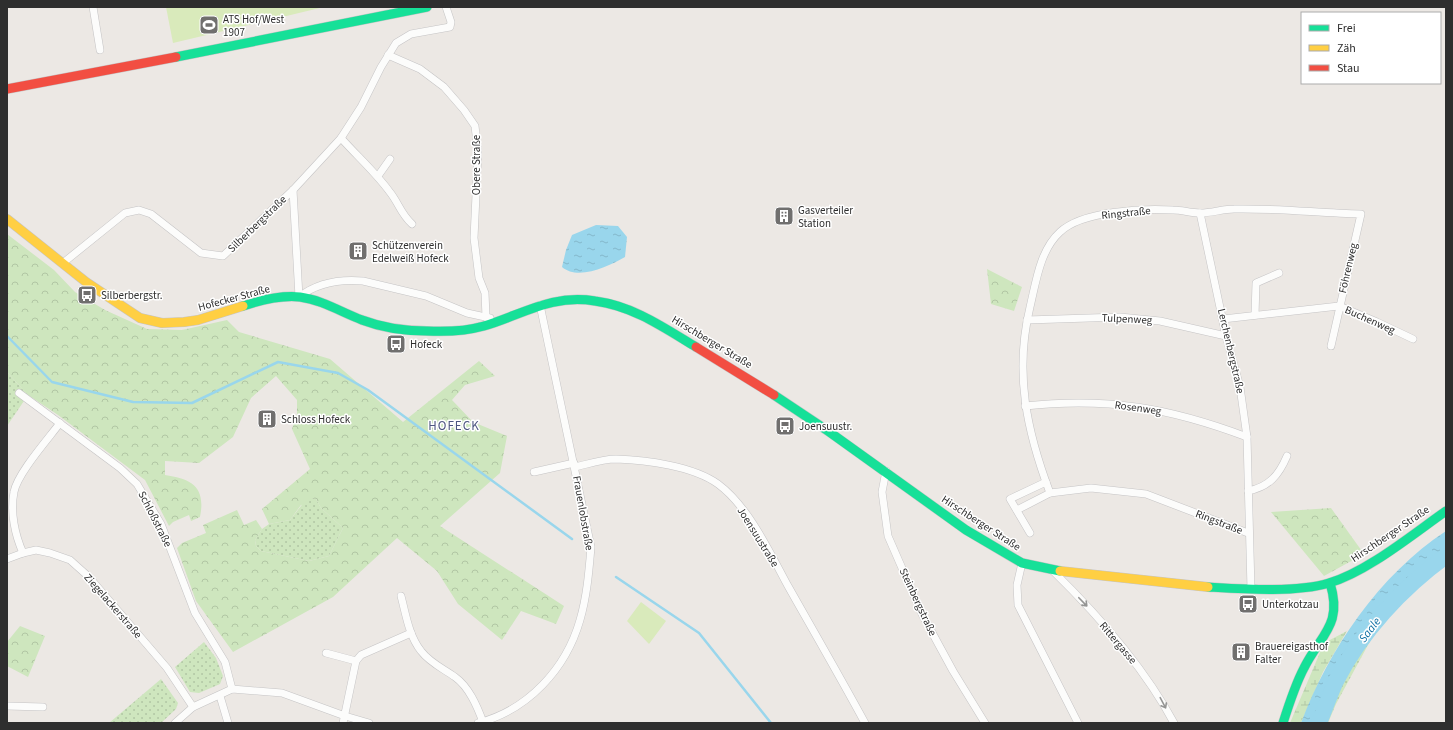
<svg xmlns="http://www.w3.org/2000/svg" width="1453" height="730" font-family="'Source Sans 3',sans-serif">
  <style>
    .grass { fill: url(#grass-dots) }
    .forest { fill: url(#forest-crowns) }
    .wetland { fill: url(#wetland-marsh) }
    .pitch { fill: #d9eabb }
    .water { fill: url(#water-ripples) }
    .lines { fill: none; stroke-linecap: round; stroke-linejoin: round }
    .stream { stroke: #99d6ec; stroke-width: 2.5 }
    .river { stroke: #99d6ec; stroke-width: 16 }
    .street-casing { stroke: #c5c4c5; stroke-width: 8 }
    .fast-casing { stroke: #c5c4c5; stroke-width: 10 }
    .slow-casing { stroke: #c5c4c5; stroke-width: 10 }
    .jam-casing { stroke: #c5c4c5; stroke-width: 10 }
    .street { stroke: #fcfcfb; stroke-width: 7 }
    .fast { stroke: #16e098; stroke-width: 9 }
    .slow { stroke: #ffcf43; stroke-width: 9 }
    .jam { stroke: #f24e42; stroke-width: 9 }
    .oneway { stroke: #959594 }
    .labels { text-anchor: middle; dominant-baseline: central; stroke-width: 3; stroke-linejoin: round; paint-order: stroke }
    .poi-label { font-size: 11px; fill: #2e2e2e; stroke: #fff; text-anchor: start }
    .street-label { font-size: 11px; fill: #2e2e2e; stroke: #fff }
    .water-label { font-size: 12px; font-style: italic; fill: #0d6fa3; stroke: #fff }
    .quarter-label { font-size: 13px; letter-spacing: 1px; fill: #4d5680; stroke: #fff }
  </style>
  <defs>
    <pattern id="grass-dots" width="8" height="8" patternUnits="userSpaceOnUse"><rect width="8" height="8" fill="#cee6be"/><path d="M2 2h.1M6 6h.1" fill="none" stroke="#b1c6a4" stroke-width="1.8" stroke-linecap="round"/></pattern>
    <pattern id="forest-crowns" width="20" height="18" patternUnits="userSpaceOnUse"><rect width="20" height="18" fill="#cee6be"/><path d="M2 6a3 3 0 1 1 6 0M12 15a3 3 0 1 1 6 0" fill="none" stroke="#b1c6a4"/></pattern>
    <pattern id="wetland-marsh" width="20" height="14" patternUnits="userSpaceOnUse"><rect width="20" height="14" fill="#cee6be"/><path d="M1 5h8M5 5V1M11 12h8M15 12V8" fill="none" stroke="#b1c6a4"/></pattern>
    <pattern id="water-ripples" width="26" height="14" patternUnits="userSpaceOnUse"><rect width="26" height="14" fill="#99d6ec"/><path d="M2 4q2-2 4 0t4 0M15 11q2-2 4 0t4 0" fill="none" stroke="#84b8cb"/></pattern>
  </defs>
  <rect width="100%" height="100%" fill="#ece8e4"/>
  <!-- grass -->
  <g class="grass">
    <polygon points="7,372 28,395 7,426"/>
    <polygon points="308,497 316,499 321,508 343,528 329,556 309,561 261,551 256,546 255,540 262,529 269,524 290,520"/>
    <path d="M1384 605 1381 621 1336 704 1328 723H1314C1330 679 1356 641 1384 605Z"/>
    <polygon points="204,642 216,658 223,676 220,684 199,693 190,692 175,667"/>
    <polygon points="161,679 178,703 176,709 161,723 109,723"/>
  </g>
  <!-- forest -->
  <g class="forest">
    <path d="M7 234 54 270 75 292 105 310 147 329 182 330 227 320 239 332 330 359 403 422 479 361 495 376 465 385 452 400 473 422 507 436 500 473 440 526 564 606 556 624 521 611 502 640 458 604 437 571 397 538 333 597 233 652 196 601 177 548 182 543 206 533 203 525 237 510 244 525 256 520 262 529 255 540 256 546 261 551 309 561 329 556 343 528 321 508 316 499 308 498 307 504 301 505 290 520 269 524 262 509 310 469 292 429 297 414V400L276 376 251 398 233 437 199 463 165 461V475C192 479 206 487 200 517L191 521 189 515 173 522 169 526 145 480 58 415 28 395 7 372Z"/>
    <polygon points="987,269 1022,287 1014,311 991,304"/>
    <polygon points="1331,508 1364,554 1324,576 1271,512"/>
    <polygon points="20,626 45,636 28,677 7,666 7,642"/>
  </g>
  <!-- wetland -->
  <polygon class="wetland" points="1347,631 1323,672 1301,723 1290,723 1324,643"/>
  <!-- pitch -->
  <g class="pitch">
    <polygon points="166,7 324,7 173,43"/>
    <polygon points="641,602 666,621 649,644 627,621"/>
  </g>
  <!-- water -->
  <g class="water">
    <path d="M596 225 618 226 627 237 625 257C609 266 578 281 562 267L566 250 572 235Z"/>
    <path d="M1446 531V554C1425 569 1402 586 1384 605 1354 638 1330 681 1314 723H1301C1329 649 1379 575 1446 531Z"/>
  </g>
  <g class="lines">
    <!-- stream -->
    <g class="stream">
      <polyline points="7,336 52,382 133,402 192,403 278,362 338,373 368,390 572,539"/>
      <polyline points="616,577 699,633 771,723"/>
    </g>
    <!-- river -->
    <path class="river" d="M1319 723C1325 709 1330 694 1336 681 1361 632 1402 588 1446 556"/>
    <!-- street casing -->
    <g class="street-casing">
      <g id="street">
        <polyline points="93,7 100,50"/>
        <polyline points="388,55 420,69 444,87 464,110 475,126 478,152 474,238 479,278 485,293 486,317"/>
        <path d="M341 138C357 156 375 172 389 191 399 203 400 213 412 224"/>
        <polyline points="378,176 390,159"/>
        <polyline points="293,190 299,297"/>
        <polyline points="1200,213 1226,336 1240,387 1247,437 1251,589"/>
        <polyline points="63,263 125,213 139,210 151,214 201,253 223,256 293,190 341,138 361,107 381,67 396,43 411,34 450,27 451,22 446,7"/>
        <path d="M299 297C317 283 340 279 363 281L426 296 467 313 490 318"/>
        <polyline points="1255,315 1256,283 1279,273"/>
        <polyline points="1223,319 1339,306 1377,322 1413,339"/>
        <polyline points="1027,320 1120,317 1160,321 1226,336"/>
        <polyline points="19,393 120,468 137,484 161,524 195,613 225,662 232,689"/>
        <path d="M1025 406C1108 397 1170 408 1247 437"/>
        <path d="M575 467C588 464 603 459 616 459 646 460 693 466 718 484 749 507 770 553 788 586 814 632 840 677 865 723"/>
        <polyline points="886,471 882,492 888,536 922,614 953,671 985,723"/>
        <polyline points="534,472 574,463"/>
        <path d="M1248 491C1269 487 1279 475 1287 456"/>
        <path d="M1050 493C1027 432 1014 373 1030 307 1036 282 1040 250 1060 232 1082 211 1143 208 1173 210 1182 210 1191 213 1200 213 1212 213 1223 209 1234 209 1276 208 1319 213 1361 214L1331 346"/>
        <polyline points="1017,510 1050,493 1091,488 1146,494 1248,533"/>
        <polyline points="1030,533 1010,499 1046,482"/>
        <path d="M23 553C15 535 10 512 14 492 17 474 48 439 60 423"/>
        <polyline points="7,559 23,553 36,550 50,553 70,560 89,577 167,668 193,707"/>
        <polyline points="1022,563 1017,585 1018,605 1078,723"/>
        <path d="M1052 570C1097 614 1144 667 1174 723"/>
        <path d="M401 596C406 615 409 636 421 651 430 663 444 669 455 677 469 687 477 706 483 722"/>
        <polyline points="326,653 356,661"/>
        <polyline points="220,696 228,723"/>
        <polyline points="7,706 43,707"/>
        <polyline points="175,723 193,707 232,689 282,693 345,716 369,723"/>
        <polyline points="343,723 356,661 361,655 411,633"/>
        <path d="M478 723C528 710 566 669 580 620 587 596 589 571 591 547L540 305"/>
      </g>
    </g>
    <!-- fast casing -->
    <g class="fast-casing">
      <g id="fast">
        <polyline points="176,57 427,7"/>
        <path d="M243 306C261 300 281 295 300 297 322 300 341 312 362 320 383 328 405 331 427 331 446 332 466 331 484 326 524 314 551 294 595 301 633 306 663 327 696 347"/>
        <polyline points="774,395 828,431 966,530 1022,563 1060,571"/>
        <path d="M1208 587C1242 589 1296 593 1329 583 1367 572 1413 534 1446 511"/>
        <path d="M1283 723C1289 704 1295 685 1304 668 1321 634 1343 625 1330 583"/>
      </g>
    </g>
    <!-- slow casing -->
    <g class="slow-casing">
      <g id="slow">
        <polyline points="7,219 86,282 140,318 162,323 184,322 198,320 243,306"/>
        <polyline points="1060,571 1208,587"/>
      </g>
    </g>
    <!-- jam casing -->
    <g class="jam-casing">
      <g id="jam">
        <polyline points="7,89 176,57"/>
        <polyline points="696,347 774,395"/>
      </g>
    </g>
    <!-- street -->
    <use href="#street" class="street"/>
    <!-- fast -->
    <use href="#fast" class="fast"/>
    <!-- slow -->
    <use href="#slow" class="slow"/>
    <!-- jam -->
    <use href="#jam" class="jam"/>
  </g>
  <!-- one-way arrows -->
  <defs><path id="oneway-shaft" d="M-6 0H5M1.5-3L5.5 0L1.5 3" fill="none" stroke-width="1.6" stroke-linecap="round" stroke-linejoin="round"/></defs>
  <g class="oneway">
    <use href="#oneway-shaft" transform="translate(1083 602) rotate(46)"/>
    <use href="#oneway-shaft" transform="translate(1163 703) rotate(62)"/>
  </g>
  <!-- icons -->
  <defs>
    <g id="stadium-square" transform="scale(1)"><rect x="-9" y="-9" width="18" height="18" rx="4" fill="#706f6e" stroke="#fff"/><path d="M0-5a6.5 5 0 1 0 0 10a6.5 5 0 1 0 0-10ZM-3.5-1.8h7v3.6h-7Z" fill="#fff"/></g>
    <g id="building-square" transform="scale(1)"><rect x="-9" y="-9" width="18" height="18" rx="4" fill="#706f6e" stroke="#fff"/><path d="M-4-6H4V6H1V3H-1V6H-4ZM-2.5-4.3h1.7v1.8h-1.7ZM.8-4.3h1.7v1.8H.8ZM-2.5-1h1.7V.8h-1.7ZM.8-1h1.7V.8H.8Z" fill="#fff"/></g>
    <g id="bus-square" transform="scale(1)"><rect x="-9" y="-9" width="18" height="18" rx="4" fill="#706f6e" stroke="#fff"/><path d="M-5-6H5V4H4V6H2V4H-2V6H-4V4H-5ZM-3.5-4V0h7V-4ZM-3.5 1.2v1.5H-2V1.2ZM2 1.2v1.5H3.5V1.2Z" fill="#fff"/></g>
  </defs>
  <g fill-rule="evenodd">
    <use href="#stadium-square" x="209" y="25"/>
    <use href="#building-square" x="784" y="216"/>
    <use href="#building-square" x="358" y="251"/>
    <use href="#bus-square" x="87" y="295"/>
    <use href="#bus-square" x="396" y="344"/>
    <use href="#building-square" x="267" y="419"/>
    <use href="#bus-square" x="785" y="426"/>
    <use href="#bus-square" x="1248" y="604"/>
    <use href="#building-square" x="1241" y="652"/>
  </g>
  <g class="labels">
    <!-- poi labels -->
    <g class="poi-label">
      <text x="223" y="19">ATS Hof/West<tspan x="223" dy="13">1907</tspan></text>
      <text x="798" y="210">Gasverteiler<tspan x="798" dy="13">Station</tspan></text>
      <text x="372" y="245">Schützenverein<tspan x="372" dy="13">Edelweiß Hofeck</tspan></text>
      <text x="101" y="295">Silberbergstr.</text>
      <text x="410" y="344">Hofeck</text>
      <text x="281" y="419">Schloss Hofeck</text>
      <text x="799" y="426">Joensuustr.</text>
      <text x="1262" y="604">Unterkotzau</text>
      <text x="1255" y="646">Brauereigasthof<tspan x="1255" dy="13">Falter</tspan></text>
    </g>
    <!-- street labels -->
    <g class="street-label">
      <text transform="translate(476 165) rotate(-90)">Obere Straße</text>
      <text transform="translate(1126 213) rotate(-6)">Ringstraße</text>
      <text transform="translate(257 224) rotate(-44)">Silberbergstraße</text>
      <text transform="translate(1348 268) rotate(-77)">Föhrenweg</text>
      <text transform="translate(234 298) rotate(-15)">Hofecker Straße</text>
      <text transform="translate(1127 319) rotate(3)">Tulpenweg</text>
      <text transform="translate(1370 320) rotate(24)">Buchenweg</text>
      <text transform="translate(712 342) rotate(31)">Hirschberger Straße</text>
      <text transform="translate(1231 351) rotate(77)">Lerchenbergstraße</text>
      <text transform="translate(1138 408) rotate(8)">Rosenweg</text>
      <text transform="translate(583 513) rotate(80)">Frauenlobstraße</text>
      <text transform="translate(155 519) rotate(63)">Schloßstraße</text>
      <text transform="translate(1219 522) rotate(21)">Ringstraße</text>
      <text transform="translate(981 523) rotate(33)">Hirschberger Straße</text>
      <text transform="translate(1390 534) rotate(-34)">Hirschberger Straße</text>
      <text transform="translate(758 537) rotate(58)">Joensuustraße</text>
      <text transform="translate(918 602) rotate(65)">Steinbergstraße</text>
      <text transform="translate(113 606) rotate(49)">Ziegelackerstraße</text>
      <text transform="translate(1118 643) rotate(50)">Rittergasse</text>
    </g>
    <!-- water labels -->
    <g class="water-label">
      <text transform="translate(1370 630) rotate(-53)">Saale</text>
    </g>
    <!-- quarter labels -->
    <g class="quarter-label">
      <text x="454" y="426">HOFECK</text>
    </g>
  </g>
  <!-- border -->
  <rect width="1453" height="730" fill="none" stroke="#2e2e2e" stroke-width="16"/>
  <!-- legend -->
  <rect x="1301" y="12" width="140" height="72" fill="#ffffff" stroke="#ababab"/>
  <rect x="1309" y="25" width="20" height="6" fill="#16e098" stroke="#ababab"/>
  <text x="1337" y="32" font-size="12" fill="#2e2e2e">Frei</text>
  <rect x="1309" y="45" width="20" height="6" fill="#ffcf43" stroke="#ababab"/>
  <text x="1337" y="52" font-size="12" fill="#2e2e2e">Zäh</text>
  <rect x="1309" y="65" width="20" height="6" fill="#f24e42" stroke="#ababab"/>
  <text x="1337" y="72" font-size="12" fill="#2e2e2e">Stau</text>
</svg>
